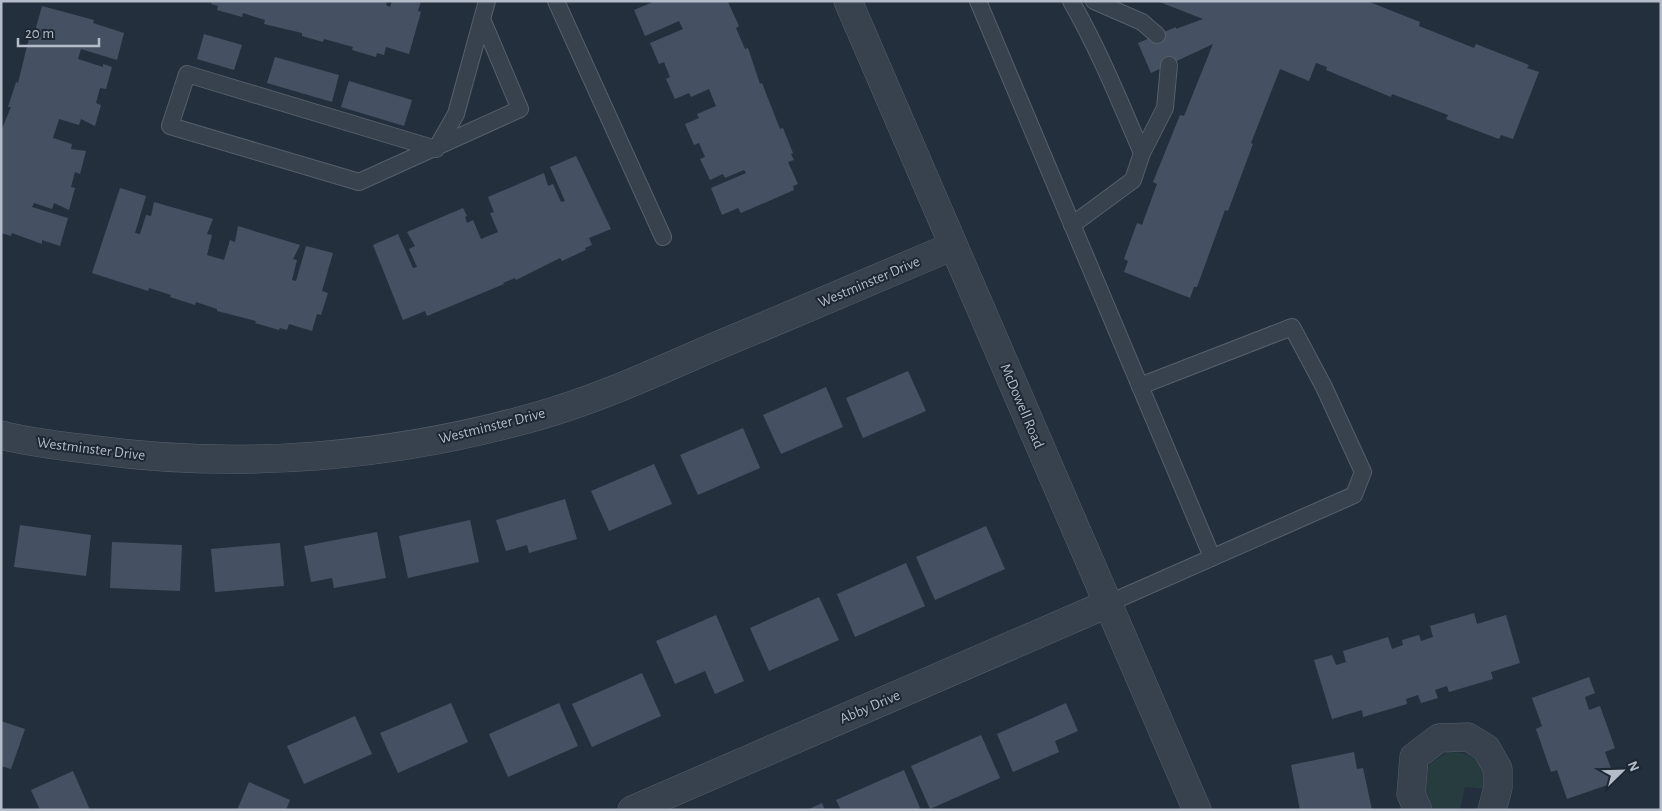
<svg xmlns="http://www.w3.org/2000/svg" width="1662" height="811" font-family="'Alegreya Sans',sans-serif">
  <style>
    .green { fill: #263c3f }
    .building { fill: #455162 }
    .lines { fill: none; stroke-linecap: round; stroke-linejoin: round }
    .lane-casing { stroke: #565f6c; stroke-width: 18 }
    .street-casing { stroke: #565f6c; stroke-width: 29 }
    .lane { stroke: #38414e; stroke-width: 16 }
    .street { stroke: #38414e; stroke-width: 28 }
    .labels { text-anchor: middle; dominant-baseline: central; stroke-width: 4; stroke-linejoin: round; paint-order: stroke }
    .street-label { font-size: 15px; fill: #b4bcc9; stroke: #1d2633 }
  </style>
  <rect width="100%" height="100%" fill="#242f3e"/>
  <!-- green -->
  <path class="green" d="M1447 752C1460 752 1477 754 1484 768 1486 773 1485 783 1486 789L1465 787 1460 810H1434L1424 786 1423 773 1431 763Z"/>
  <!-- building -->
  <g class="building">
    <polygon points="212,1 387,1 386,5 390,7 392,1 421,1 418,11 421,12 409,54 386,47 384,55 377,53 376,57 352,50 353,47 324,39 323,42 302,36 302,33 264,24 265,20 243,13 242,17 217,10 218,6 211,4"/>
    <polygon points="655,1 728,2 739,26 736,28 745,49 748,48 760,84 762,83 780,129 783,128 793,153 791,154 794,160 788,162 798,184 793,186 794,190 741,213 738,208 722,215 711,188 746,173 744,170 725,178 723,174 710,180 700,159 705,157 699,143 694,145 685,124 699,118 697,114 716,106 709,89 691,97 689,93 675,99 666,79 670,77 664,62 659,64 650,43 683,29 679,21 645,36 634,10"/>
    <polygon points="1157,1 1367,1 1420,22 1419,26 1474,48 1476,44 1529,65 1527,68 1539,72 1513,139 1501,135 1499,139 1446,119 1448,115 1392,94 1391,97 1326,70 1327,67 1316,63 1309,81 1280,69 1251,143 1253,144 1228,211 1225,210 1197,287 1194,287 1190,298 1124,272 1128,261 1124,259 1137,223 1142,225 1157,184 1153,182 1180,115 1184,116 1213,44 1151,73 1138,43 1176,27 1176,29 1203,19"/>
    <polygon points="42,6 94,20 93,23 124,33 117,60 81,49 78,59 103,67 103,64 112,67 106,89 100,88 96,103 101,105 95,126 81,119 79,125 59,119 53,138 72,144 71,149 86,151 80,174 75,172 71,187 75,188 69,210 54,203 52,209 34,203 32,207 68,218 60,246 42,240 42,244 12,233 11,236 1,233 1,131 11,107 8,107 16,82 18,83 30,34 34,35"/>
    <polygon points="204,34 242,45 234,70 197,59"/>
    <polygon points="275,57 339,75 332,102 267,83"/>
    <polygon points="349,81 412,100 404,126 341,107"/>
    <polygon points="576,156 611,229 589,238 592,245 585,248 586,250 562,261 560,258 516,280 515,278 503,283 504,284 427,316 425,311 403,320 373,245 398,234 413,268 417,267 409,249 415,246 407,232 463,208 467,216 465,217 467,223 473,220 481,239 498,232 490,213 494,212 488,197 544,173 548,186 553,184 561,202 565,201 550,167"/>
    <polygon points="120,188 146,196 135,233 140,234 146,215 151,216 154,202 213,219 207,234 212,235 207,255 224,260 230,240 235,242 238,226 300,245 293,259 297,260 292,280 296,281 306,246 333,253 322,291 328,293 321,315 317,314 312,331 289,324 287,330 280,328 279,330 255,323 256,321 217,311 217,309 196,302 195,305 170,297 171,295 149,288 148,291 92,273"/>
    <polygon points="908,371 926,411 863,438 846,398"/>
    <polygon points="826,387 843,427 781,454 763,415"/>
    <polygon points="743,428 760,468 698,495 680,455"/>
    <polygon points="654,464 672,504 609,531 591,491"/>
    <polygon points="565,499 577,539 529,553 527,545 506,551 496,520"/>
    <polygon points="470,520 479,562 408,578 399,536"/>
    <polygon points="20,525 91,535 86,576 14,567"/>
    <polygon points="986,526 1005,569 935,600 916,557"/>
    <polygon points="377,532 386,578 334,588 332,578 311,582 304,546"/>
    <polygon points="112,542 182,545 180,591 110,588"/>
    <polygon points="280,543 284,586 215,592 211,549"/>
    <polygon points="906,563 925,606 855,637 837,594"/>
    <polygon points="819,597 839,640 769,671 750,628"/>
    <polygon points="1474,613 1477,624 1506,615 1520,663 1491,672 1493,679 1449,692 1447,686 1435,690 1438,698 1421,703 1418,695 1406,699 1407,704 1363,717 1362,710 1332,719 1314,660 1332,655 1336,665 1346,662 1343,651 1388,637 1392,649 1403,645 1402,640 1419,635 1421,641 1433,637 1430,626"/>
    <polygon points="716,615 744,681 715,694 705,671 675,684 656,641"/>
    <polygon points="642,673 661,716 592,747 572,704"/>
    <polygon points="1589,677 1595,693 1585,697 1589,710 1600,706 1615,748 1605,752 1616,782 1567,799 1557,770 1551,772 1536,729 1542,726 1532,698"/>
    <polygon points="451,703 468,742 398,773 380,733"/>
    <polygon points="559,703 578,746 508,777 489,734"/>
    <polygon points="1066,703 1078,731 1055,741 1059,752 1013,772 997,734"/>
    <polygon points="355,716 372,754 304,784 287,746"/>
    <polygon points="1,721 25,729 11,769 1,766"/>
    <polygon points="981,735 1000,778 930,809 911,766"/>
    <polygon points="1354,752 1357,769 1363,768 1372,810 1300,810 1291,765"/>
    <polygon points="904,770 920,808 915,810 841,810 836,800"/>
    <polygon points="73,771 90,810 40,810 31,790"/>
    <polygon points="249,782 290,800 286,810 237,810"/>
    <polygon points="822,803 825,810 807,810"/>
  </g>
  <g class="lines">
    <!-- lane casing -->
    <g class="lane-casing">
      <g id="lane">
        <polyline points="556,1 663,237"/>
        <polyline points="978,1 1212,557"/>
        <path d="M1071 1C1099 50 1120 102 1142 153L1133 180 1072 225"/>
        <polyline points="1094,1 1142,22 1157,35"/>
        <polyline points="482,19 520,109 359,182 170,126 187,74 436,149 456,114 487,1"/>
        <polyline points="1142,153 1165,108 1169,65"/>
        <polyline points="1107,604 1354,495 1363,472 1324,387 1292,327 1140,386"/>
      </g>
    </g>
    <!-- street casing -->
    <g class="street-casing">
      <g id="street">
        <polyline points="848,1 1197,810"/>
        <path d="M1 435C32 443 63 446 95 450 243 470 394 457 538 416 599 399 656 372 714 347 794 314 873 280 953 246"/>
        <polyline points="632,810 1107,604"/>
        <polyline points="1418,810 1411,794 1414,757 1439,738 1468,737 1486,748 1498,769 1498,788 1492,810"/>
      </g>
    </g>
    <!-- lane -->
    <use href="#lane" class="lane"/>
    <!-- street -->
    <use href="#street" class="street"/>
  </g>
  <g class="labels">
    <!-- street labels -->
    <g class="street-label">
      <text transform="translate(869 282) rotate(-23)">Westminster Drive</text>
      <text transform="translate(1022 406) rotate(67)">McDowell Road</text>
      <text transform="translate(492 426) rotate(-14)">Westminster Drive</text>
      <text transform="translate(91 449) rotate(7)">Westminster Drive</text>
      <text transform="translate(870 707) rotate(-23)">Abby Drive</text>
    </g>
  </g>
  <!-- border -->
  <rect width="1662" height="811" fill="none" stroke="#b4bcc9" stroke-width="5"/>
  <!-- north arrow -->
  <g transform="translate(1622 771) rotate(67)" stroke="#1d2633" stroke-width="4" paint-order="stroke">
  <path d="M0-4L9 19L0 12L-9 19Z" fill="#b4bcc9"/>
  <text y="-8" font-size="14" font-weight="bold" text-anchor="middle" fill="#b4bcc9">N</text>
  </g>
  <!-- scale -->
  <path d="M18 38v8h81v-8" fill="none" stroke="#b4bcc9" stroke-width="2.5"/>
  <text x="25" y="38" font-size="15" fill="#b4bcc9" stroke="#1d2633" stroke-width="4" paint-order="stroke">20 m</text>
</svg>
